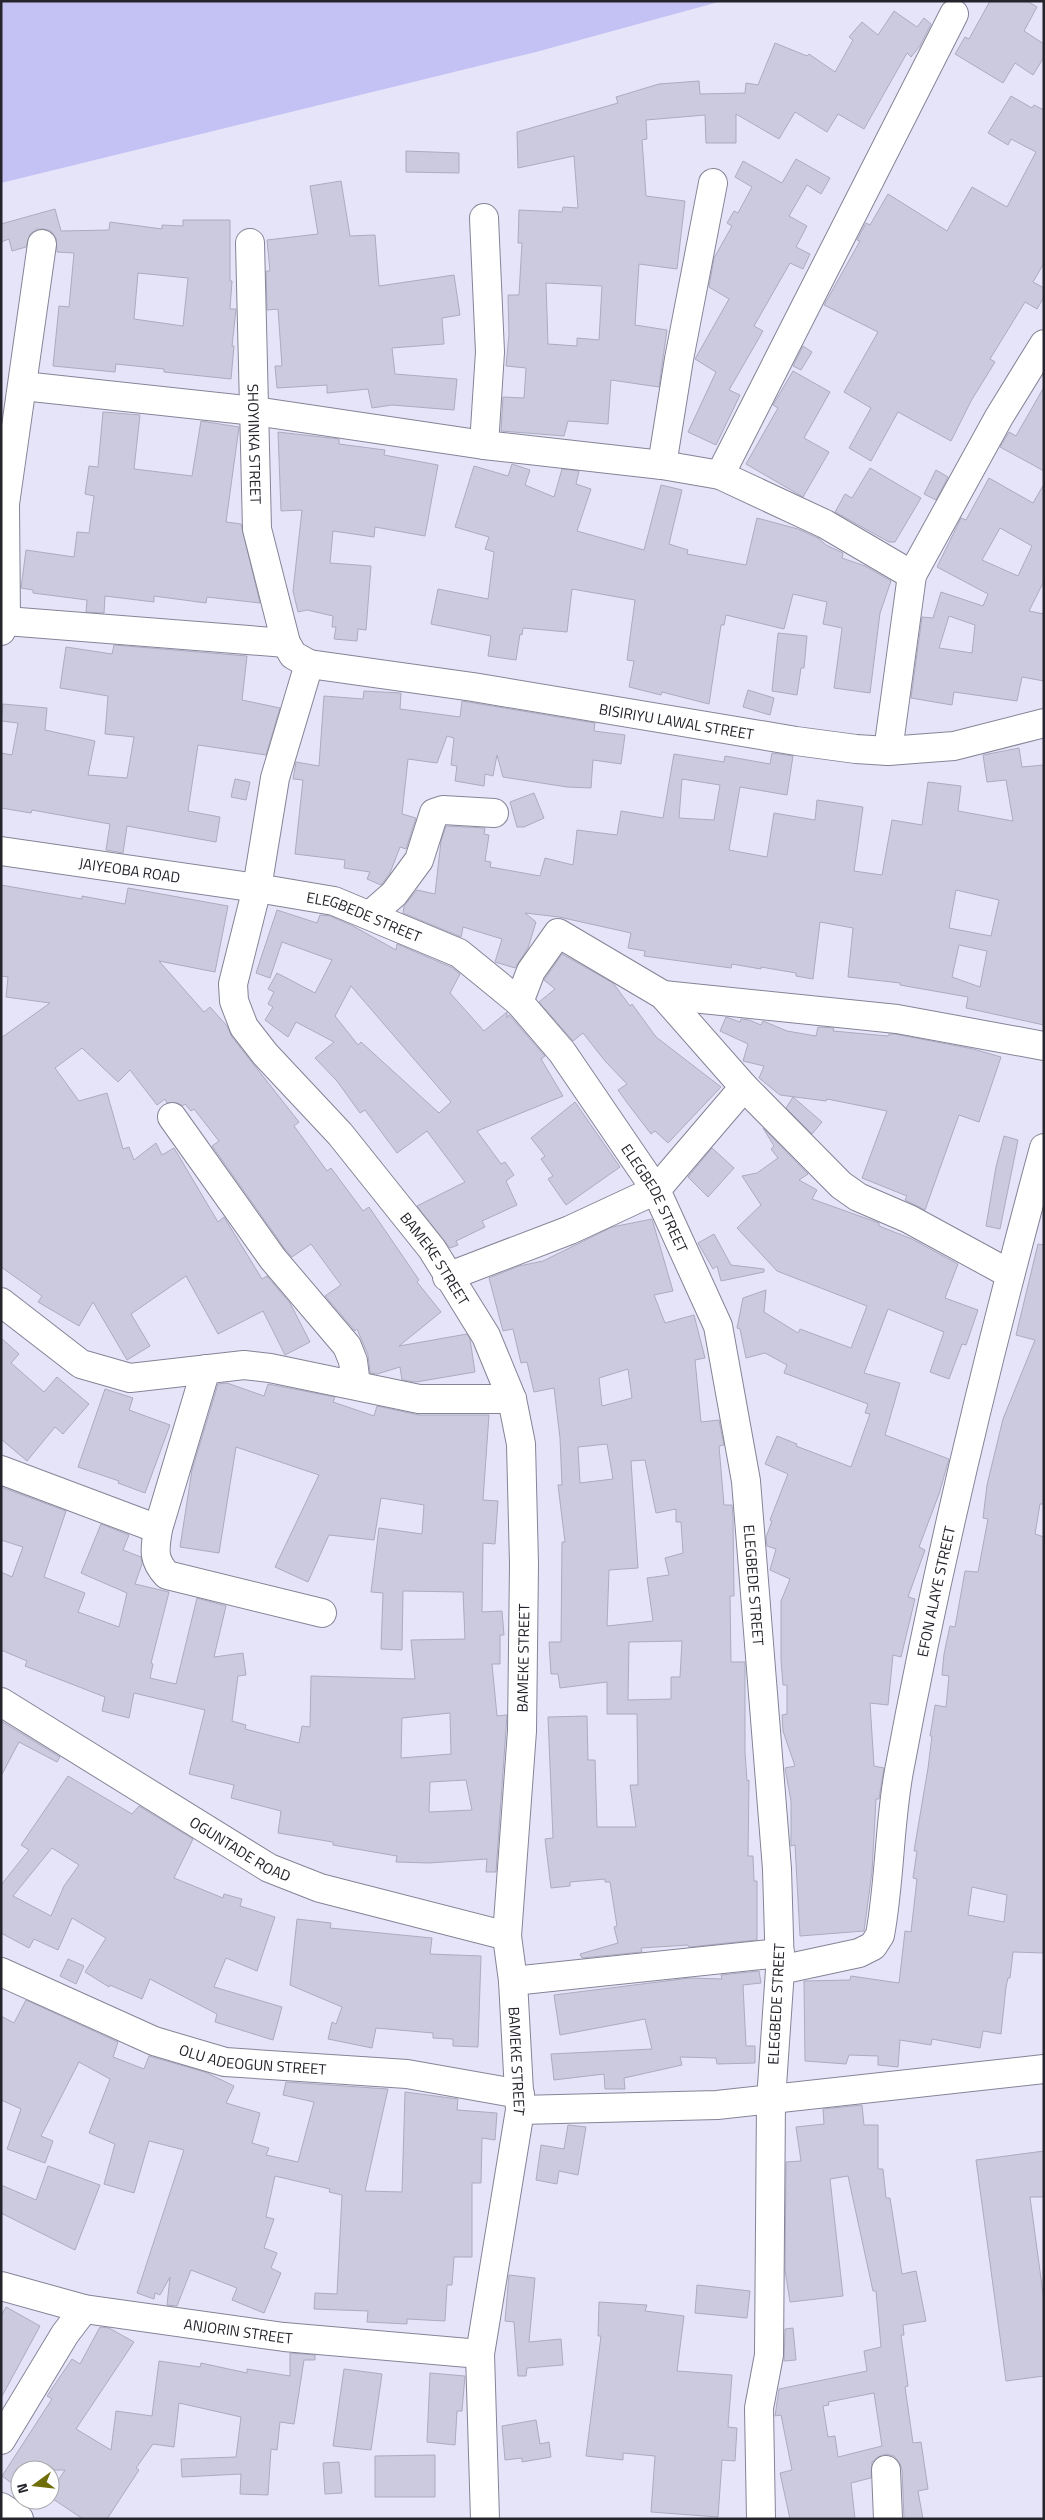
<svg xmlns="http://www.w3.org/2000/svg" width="1045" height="2520" font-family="'Titillium Web',sans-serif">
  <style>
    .green { fill: #c4c1f5 }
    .building { fill: #cbcadf; stroke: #acabbf; fill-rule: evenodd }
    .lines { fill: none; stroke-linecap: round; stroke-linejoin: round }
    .minor-casing { stroke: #858497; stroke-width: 30 }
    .minor { stroke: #fff; stroke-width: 28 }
    .labels { text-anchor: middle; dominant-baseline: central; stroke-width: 4.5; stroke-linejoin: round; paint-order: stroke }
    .street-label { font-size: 15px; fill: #25242c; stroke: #fff }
  </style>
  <rect width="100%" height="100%" fill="#e5e4f9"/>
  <!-- green -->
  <polygon class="green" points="1,1 722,1 536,52 1,183"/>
  <!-- building -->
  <g class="building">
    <polygon points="990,1 1027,1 1037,7 1024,31 1044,44 1044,57 1033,75 1015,63 1003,83 955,54 965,37 969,39"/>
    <path d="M894 11 917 27 924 18 931 24 920 46 911 57 907 53 864 129 838 114 827 132 795 112 779 139 736 114V143H706L705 115 646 120 647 139 642 140 646 196 685 201 677 269 639 264 635 325 667 330 659 387 611 380 608 424 568 421 564 436 501 431 503 397 524 398 526 368 506 366 509 335 508 295H519L522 243H518L519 210 562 212 563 207 578 208 574 156 518 168 517 132 618 103 616 97 659 84 699 81 700 94 745 93 746 83 758 85 775 43 807 56 809 54 835 72 853 40 849 37 862 22 878 35ZM546 283 602 286 599 340 577 338V346L548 344Z"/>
    <polygon points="1011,96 1032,108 1034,105 1044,110 1044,263 1033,282 1044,288 1044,297 1037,309 1025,302 990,359 995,362 971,401 951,441 898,412 871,461 849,448 871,408 844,392 878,332 824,305 860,241 857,240 866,223 870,225 888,194 947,231 972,187 1007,207 1036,152 1011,139 1008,145 988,133"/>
    <polygon points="406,151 459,153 459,173 406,172"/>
    <polygon points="796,159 830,178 821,194 807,185 789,216 807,226 796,247 810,254 803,269 790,263 754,326 763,331 729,390 740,395 716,445 688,432 716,372 695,359 729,299 709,287 714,258 732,226 727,223 734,211 738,213 752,187 735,177 743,161 782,183"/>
    <polygon points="341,181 350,236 375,235 379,286 454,275 460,315 442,318 444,344 392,348 395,374 457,379 454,410 392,405 372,408 368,389 327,393 327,385 277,388 275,366 282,366 278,309 267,310 266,271 270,271 267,240 318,234 310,186"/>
    <path d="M55 209 61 231 109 230 110 222 162 229V225L183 226V220H230V281H232L230 309H236L232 346H234L231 379 164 372V369L116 364 115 372 53 366 59 306 69 307 74 253 57 252 56 238 51 231 44 229H37L30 234 26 247 12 251 9 239 1 242V224ZM138 273 188 278 183 326 134 319Z"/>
    <polygon points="803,346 812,352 801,370 793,366"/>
    <polygon points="793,371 830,392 804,438 829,452 803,497 746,464 778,408 773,405"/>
    <polygon points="1044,387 1044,471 1000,447 1009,432 1016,436"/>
    <polygon points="103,412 140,415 134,469 192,476 201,421 239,427 226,522 241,524 260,603 207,597 206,603 154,596 154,602 105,596 104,613 86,612 87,600 33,593 33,590 21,588 26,550 74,557 77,532 89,533 94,496 85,494 89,466 98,467"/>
    <polygon points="278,432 339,439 339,444 385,450 384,455 438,465 425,536 375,527 374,537 333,531 330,563 371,566 366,630 358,629 357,641 334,639 336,627 332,627 333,616 307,610 298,612 293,591 302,510 281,511"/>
    <polygon points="512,464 530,470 525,485 554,497 562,469 579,471 576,484 591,489 577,531 644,550 661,485 682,490 669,544 688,550 687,554 746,565 757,518 798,529 818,538 826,545 843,553 842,558 865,566 891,581 880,613 870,693 834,688 842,628 823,624 827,602 793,594 784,629 726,615 724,625 721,625 709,704 662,692 661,695 629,687 634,661 627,660 635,600 572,589 567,632 523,628 522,635 520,634 516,660 488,656 491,636 431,624 438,589 488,599 494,552 485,549 489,537 455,527 474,466 508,476"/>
    <polygon points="870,468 921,498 895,542 889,542 835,512 845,494 852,498"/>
    <polygon points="936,470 948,477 936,500 924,494"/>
    <path d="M989 478 1033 503 1044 484V581L1029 611 1044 614V681L1022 677 1017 701 954 692 952 705 911 698 922 617 933 618 941 592 983 606 988 594 937 567 961 518 966 520ZM1000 528 1032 546 1018 576 982 560ZM949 616 975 625 972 653 939 648Z"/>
    <polygon points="778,633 807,636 804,668 801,668 797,695 772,691"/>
    <polygon points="114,645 247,656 242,700 280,708 266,755 198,745 188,811 220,817 216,842 127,826 123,853 106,850 110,824 32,810 31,813 1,808 1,753 12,755 18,723 1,721 3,704 47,708 45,730 95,741 88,775 127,778 134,737 105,734 108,696 60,688 66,647 112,654"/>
    <polygon points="748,690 774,698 770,715 743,707"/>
    <polygon points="364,691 401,693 400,709 460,717 462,701 595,723 594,731 625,735 621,764 593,760 591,788 567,787 503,777 497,755 493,776 485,774 484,786 455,781 457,766 451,765 454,738 447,736 437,763 408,759 402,814 416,818 406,849 400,847 390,873 381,885 367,879 370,872 344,868 345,860 295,854 303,780 293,779 296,762 319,766 324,696 363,699"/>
    <path d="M1019 748 1022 767 1044 765V1025L966 1008 968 997 900 985V983L848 977 853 928 820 922 813 979 796 976V973L761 967V969L732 964 731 968 644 956 645 951 628 948 631 933 559 917 525 913 536 922 528 948 515 968 495 962 502 939 463 927 461 937 403 913 404 906 417 890 435 894 441 841 446 826 485 828 484 834 489 835 485 861 491 862 490 867 540 876 545 858 573 865 577 830 617 835 621 811 663 818 674 754 724 762 725 756 770 764 772 753 793 756 787 795 740 787 729 850 767 857 774 813 815 820 817 800 863 807 854 871 882 875 892 820 922 825 928 782 961 786 958 811 1013 821 1006 780 987 782 983 755ZM682 779 720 785 714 820 679 818ZM956 890 999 900 991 936 949 928ZM959 945 987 951 980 987 952 977Z"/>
    <polygon points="235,779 250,782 246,800 231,797"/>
    <polygon points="534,793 544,818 524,827 517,827 510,802"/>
    <polygon points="1,885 82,899 82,896 125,904 128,888 228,906 215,972 159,961 204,1012 210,1007 227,1026 232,1037 299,1122 294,1126 327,1171 331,1168 363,1211 369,1207 419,1280 417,1282 441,1312 399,1346 467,1334 470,1339 475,1372 416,1382 402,1380 400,1367 377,1374 370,1373 368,1355 357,1329 355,1331 325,1296 341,1285 311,1244 292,1257 285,1249 212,1146 219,1141 194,1109 191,1111 185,1104 182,1106 178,1103 167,1103 165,1099 157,1105 130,1070 118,1082 82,1048 55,1068 79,1101 107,1093 123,1149 129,1147 134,1160 156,1143 162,1155 174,1148 218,1222 224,1217 262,1279 267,1276 290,1303 310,1342 285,1355 263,1311 218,1334 186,1276 131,1314 150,1346 127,1360 93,1302 79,1326 38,1302 42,1296 1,1267 1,1038 50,1003 6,997 8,977 1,976"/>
    <path d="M277 910 317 923 320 915 330 916 351 925 396 950 397 944 451 967 460 974 450 993 484 1031 507 1012V1018L509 1015 545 1056 541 1059 563 1096 477 1131 501 1164 505 1162 514 1175 506 1181 517 1205 482 1221 485 1227 456 1241 458 1245 450 1248 417 1206 465 1182 427 1131 397 1153 365 1110 360 1113 337 1081 315 1058 334 1042 296 1022 288 1037 265 1020 273 1007 268 1004 274 992 268 989 277 973 315 993 332 960 282 942 270 978 256 973ZM351 986 451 1102 439 1113 361 1042 358 1045 335 1016Z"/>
    <polygon points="562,954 613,983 630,1006 632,1004 656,1037 721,1087 668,1143 655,1131 651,1134 628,1104 618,1090 627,1084 605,1061 583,1033 573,1041 539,1002 555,989 544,980"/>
    <polygon points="726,1017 740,1022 741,1019 749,1020 761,1025 763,1021 787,1031 816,1036 818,1027 834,1028 833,1031 888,1036 889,1034 895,1034 973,1049 1001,1057 979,1122 959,1115 925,1210 905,1200 907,1196 862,1178 887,1111 827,1099 826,1101 780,1095 759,1078 764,1066 743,1061 748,1044 720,1031"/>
    <polygon points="793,1097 822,1122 812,1134 786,1108"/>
    <polygon points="575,1102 620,1167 566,1205 548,1179 553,1176 541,1159 545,1156 531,1138"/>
    <polygon points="763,1128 808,1174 799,1180 817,1190 812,1199 879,1223 879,1226 912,1239 958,1264 945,1298 978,1310 966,1345 962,1344 949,1379 930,1372 944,1332 888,1309 864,1373 900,1383 885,1435 949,1459 939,1494 919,1547 925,1550 908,1597 915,1599 901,1657 893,1655 888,1705 870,1703 874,1766 884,1768 879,1799 876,1799 872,1872 864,1931 800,1936 795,1845 791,1846 791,1801 785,1768 795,1766 783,1731 782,1715 787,1714 787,1685 783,1685 781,1660 781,1601 790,1579 770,1570 776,1549 767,1546 766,1537 772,1521 770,1520 788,1474 765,1464 777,1436 797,1444 796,1446 851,1467 870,1414 865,1413 868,1404 784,1373 787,1365 765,1353 746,1358 740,1329 737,1328 743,1298 766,1290 764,1312 798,1333 800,1329 851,1348 867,1306 777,1271 737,1228 761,1205 742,1176 757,1173 778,1158 771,1149 774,1146"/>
    <polygon points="1004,1136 1018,1140 1000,1229 986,1226 996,1167"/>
    <polygon points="712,1148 734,1168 708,1197 688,1177"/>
    <path d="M652 1219 673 1291 654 1295 665 1323 694 1315 705 1358 695 1360 701 1422 719 1420 724 1445 719 1446 724 1505H732L733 1517 734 1596H730L731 1662H745V1752L747 1781 749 1780 748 1856H753L754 1881H757V1940L689 1947 688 1945 641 1948 642 1952 582 1958 580 1954 618 1943 614 1927 617 1926 610 1882H605V1879L570 1882V1886L551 1888 545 1839 553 1838 548 1717 587 1716 588 1760H595L597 1827H636L630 1785H638L637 1714H607V1682L560 1688 558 1674H551L549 1642H561L562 1542H565L558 1485H562L560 1438 554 1388 534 1392 527 1362 521 1363 513 1329 503 1331 489 1278 519 1266 543 1261 612 1227ZM628 1369 632 1398 602 1406 599 1378ZM607 1444 613 1479 580 1483 578 1447ZM645 1460 656 1513 676 1509V1522H681L683 1553 665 1558 669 1575 647 1578 653 1621 607 1626 609 1570 638 1568 631 1461ZM682 1641 680 1677H671V1699L628 1700 629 1642Z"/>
    <polygon points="714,1234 731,1265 764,1269 764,1272 721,1281 717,1266 713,1269 698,1243"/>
    <path d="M1038 1244 1044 1245V1504H1040L1035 1534 1044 1537V1953L1013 1952 1010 1978H1008L1006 1987 1001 2034 983 2031 980 2048 932 2039 931 2045 900 2040 898 2067 878 2065V2056L849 2055 846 2064 805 2061 804 1981 850 1980 851 1976 899 1983 905 1931 911 1932 917 1879 913 1878 917 1851H914L928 1768 932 1736H930L935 1705 946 1707 949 1676 942 1675 944 1654 950 1626 955 1627 965 1571 978 1572 988 1519 983 1518 987 1485 1003 1419 1035 1340 1016 1335ZM972 1887 1007 1895 1004 1922 968 1915Z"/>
    <polygon points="1,1338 19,1354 11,1363 44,1392 57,1377 89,1404 63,1434 55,1427 27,1461 1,1439"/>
    <path d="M227 1383 264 1396 268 1384 335 1397 333 1402 374 1416 377 1406 419 1415H489L483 1500 498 1501 495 1544 483 1543 482 1612 502 1611 504 1635H500V1664H492L497 1716 507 1715 496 1872H486L487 1859 429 1863 396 1862 397 1856 333 1845V1842L278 1833 281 1811 231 1798 234 1785 189 1774 205 1710 134 1693 129 1718 102 1711 105 1697 25 1666 27 1661 1 1650V1572L12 1577 23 1547 1 1540V1487L66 1511 44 1577 85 1593 78 1612 119 1627 127 1593 81 1573 101 1524 129 1535 123 1550 141 1557 142 1564 135 1584 169 1592 151 1663 153 1664 150 1678 176 1684 197 1598 226 1606 214 1657 243 1653 246 1675 238 1676 232 1721 246 1725 245 1729 299 1743 302 1726 310 1727 311 1676 415 1679 411 1640 465 1639 463 1592 403 1591 402 1650 381 1649 383 1593 371 1592 379 1528 422 1534 424 1505 381 1498 374 1540 329 1535 308 1582 275 1567 319 1475 236 1447 219 1553 180 1547 192 1470 218 1384ZM450 1713 451 1754 401 1758 402 1718ZM466 1780 472 1810 429 1812 430 1782Z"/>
    <polygon points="105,1389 133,1398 129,1410 170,1425 145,1493 118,1483 119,1481 78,1467"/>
    <polygon points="1,1721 60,1757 57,1762 19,1742 1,1776"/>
    <path d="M68 1776 132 1814 139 1806 193 1839 174 1878 223 1898 224 1894 242 1899 240 1906 275 1917 257 1971 226 1958 214 1987 282 2007 273 2040 215 2022 217 2014 150 1979 142 1999 110 1985 109 1987 85 1972 106 1938 72 1918 58 1950 34 1939 29 1948 1 1933V1885L29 1850 21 1845ZM52 1848 79 1865 64 1886 51 1916 13 1896Z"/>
    <polygon points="297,1919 331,1923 330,1928 432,1938 430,1954 481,1956 478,2047 453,2046 453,2039 433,2038 433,2033 376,2028 372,2048 328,2039 332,2022 336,2024 342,2007 290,1985"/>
    <polygon points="68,1959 84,1966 76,1984 60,1976"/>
    <polygon points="759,1971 761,1983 743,1985 746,2046 755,2046 755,2063 717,2064 716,2058 680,2057 682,2065 624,2078 625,2089 605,2089 604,2074 554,2080 551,2054 652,2049 645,2019 560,2035 554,1995 690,1978 722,1979 721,1975"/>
    <polygon points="26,2000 118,2042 113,2057 144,2069 149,2056 205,2072 234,2086 226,2103 260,2113 252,2143 269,2148 266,2155 298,2162 314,2102 283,2095 286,2082 388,2089 365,2191 402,2192 405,2092 458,2099 457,2110 497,2113 495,2140 482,2138 481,2183 472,2183 472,2257 454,2257 452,2285 447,2285 445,2321 407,2319 407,2324 367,2322 368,2311 314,2309 315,2293 337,2294 342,2195 329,2192 330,2189 275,2176 266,2217 274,2219 264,2248 277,2253 271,2268 281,2273 264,2313 232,2300 237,2288 191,2270 177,2306 167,2305 170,2277 160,2295 155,2293 154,2299 137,2293 184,2150 149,2141 134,2193 104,2184 115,2144 89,2133 110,2079 79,2062 41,2136 53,2141 45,2163 7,2149 21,2109 1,2100 1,2016 14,2023"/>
    <path d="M862 2105 864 2125H878V2169H883L886 2198H890L902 2274 916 2271 926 2321 903 2325 904 2335H901L908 2386 905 2387 913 2443 921 2442 928 2489 918 2491 923 2519H904L902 2469 899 2462 894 2456 886 2454 878 2457 872 2462 871 2478 851 2483 855 2519H790L780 2473 792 2470 781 2415 775 2416 779 2389 867 2371 864 2351 881 2347 876 2291H873L848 2176 830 2179 843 2296 790 2302 785 2270 786 2162 801 2161 796 2127 824 2124 823 2109ZM874 2393 882 2446 838 2457 835 2436 828 2437 823 2406 829 2405 828 2402Z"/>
    <polygon points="568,2125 586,2127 578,2175 559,2171 557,2184 536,2180 541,2145 564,2149"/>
    <polygon points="1044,2151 1044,2197 1030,2197 1044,2301 1044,2376 1006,2381 976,2160"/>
    <polygon points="48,2166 100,2185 75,2250 1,2213 1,2185 36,2200"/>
    <polygon points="509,2275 535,2278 529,2342 561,2339 563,2365 527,2368 526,2376 518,2376 514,2322 505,2321"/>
    <polygon points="697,2285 750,2291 747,2318 695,2313"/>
    <polygon points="599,2302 647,2305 645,2311 684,2316 677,2371 732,2375 728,2427 737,2428 735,2461 722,2460 718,2517 651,2512 655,2456 623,2453 623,2460 586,2456 601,2336 598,2336"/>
    <polygon points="6,2307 40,2326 1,2398 1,2316"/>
    <polygon points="100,2327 109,2328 134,2342 76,2429 111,2450 116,2411 152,2416 159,2361 200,2367 201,2363 247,2373 247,2369 290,2376 290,2353 315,2355 315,2360 304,2360 294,2424 280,2422 277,2450 271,2449 268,2495 240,2494 241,2474 182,2477 181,2459 236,2457 241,2417 179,2403 174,2447 153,2444 136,2468 139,2470 107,2519 83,2519 50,2497 50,2493 65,2470 20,2470 20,2489 2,2476 52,2399 47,2396 72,2359 80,2364"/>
    <polygon points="793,2328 796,2360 784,2361 785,2329"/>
    <polygon points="344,2369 382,2374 371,2450 333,2446"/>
    <polygon points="430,2373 465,2376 462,2411 457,2411 455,2445 427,2442"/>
    <polygon points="536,2420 540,2444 549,2442 551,2457 522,2462 522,2458 505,2460 502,2426"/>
    <polygon points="435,2455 435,2497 375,2497 375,2456"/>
    <polygon points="339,2462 342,2493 325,2494 323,2463"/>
  </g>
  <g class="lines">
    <!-- minor casing -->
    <g class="minor-casing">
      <g id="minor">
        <path id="s1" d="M250 243 257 529 286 643 293 655 309 664 275 778 257 888 233 984 234 1001 244 1027 265 1054 340 1134 432 1249 486 1336 512 1399 521 1444 524 1564 522 1731 507 1936 513 1981 520 2110 480 2354 485 2519"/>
        <polyline points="23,386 255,411 484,445 662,465 720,475 825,524 912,575"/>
        <polyline points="484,445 490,352 484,218"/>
        <polyline points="662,465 679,359 713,183"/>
        <polyline points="720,475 954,14"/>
        <polyline points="6,621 286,643"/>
        <polyline points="1,631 6,621 5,504 42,244"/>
        <path id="s2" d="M309 664 473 687 796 741 856 749 888 751 954 746 1044 723"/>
        <polyline points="888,751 912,575 999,417 1044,344"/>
        <path id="s3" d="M1 851 257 888 334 901 459 953 519 1002 562 1052 656 1190 718 1326 746 1481 777 1869 780 1970 771 2100 769 2355 759 2408 761 2519"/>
        <polyline points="370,915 394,894 419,860 434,813 443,810 494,813"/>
        <polyline points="663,995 897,1019 1044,1046"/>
        <polyline points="519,1002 531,971 558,933 663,995 744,1087 841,1185 858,1197 909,1219 1010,1274"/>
        <polyline points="172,1117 273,1259 347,1346 353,1361 356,1385"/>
        <polyline points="447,1277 570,1230 656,1190 744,1087"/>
        <polyline points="1,1302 81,1364 130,1378 244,1365 270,1368 419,1399 512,1399"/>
        <path d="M206 1369 158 1529C155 1549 152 1559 167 1575L322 1613"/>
        <polyline points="1,1470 158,1529"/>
        <path id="s4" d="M1 1702 269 1868 320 1888 507 1936"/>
        <path id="s5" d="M780 1970 859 1953 873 1946 880 1935C890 1881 889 1825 899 1771 938 1561 988 1354 1044 1148"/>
        <path id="s6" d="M1 1972 154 2041 225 2062 407 2074 520 2094"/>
        <polyline points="513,1981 780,1953"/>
        <polyline points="520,2110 717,2105 1044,2069"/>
        <path id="s7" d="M1 2286 84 2309 284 2337 480 2354"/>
        <polyline points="1,2440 65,2334 84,2309"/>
        <polyline points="886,2470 888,2519"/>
        <polyline points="1,2507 19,2519"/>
      </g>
    </g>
    <!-- minor -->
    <use href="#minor" class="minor"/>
  </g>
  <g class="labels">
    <!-- street labels -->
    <g class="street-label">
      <text stroke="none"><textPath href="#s1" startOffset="201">SHOYINKA STREET</textPath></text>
      <text stroke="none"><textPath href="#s2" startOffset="372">BISIRIYU LAWAL STREET</textPath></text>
      <text stroke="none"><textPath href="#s3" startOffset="130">JAIYEOBA ROAD</textPath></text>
      <text stroke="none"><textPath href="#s3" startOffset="370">ELEGBEDE STREET</textPath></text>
      <text stroke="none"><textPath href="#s3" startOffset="789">ELEGBEDE STREET</textPath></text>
      <text stroke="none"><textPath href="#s1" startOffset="1111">BAMEKE STREET</textPath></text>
      <text stroke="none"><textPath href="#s3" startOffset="1194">ELEGBEDE STREET</textPath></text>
      <text stroke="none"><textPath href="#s5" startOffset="458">EFON ALAYE STREET</textPath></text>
      <text transform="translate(523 1658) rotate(-89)">BAMEKE STREET</text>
      <text stroke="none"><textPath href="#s4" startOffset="281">OGUNTADE ROAD</textPath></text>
      <text transform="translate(776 2004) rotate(-87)">ELEGBEDE STREET</text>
      <text stroke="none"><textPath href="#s6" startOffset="269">OLU ADEOGUN STREET</textPath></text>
      <text stroke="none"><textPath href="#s1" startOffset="1936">BAMEKE STREET</textPath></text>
      <text stroke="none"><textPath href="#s7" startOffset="242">ANJORIN STREET</textPath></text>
    </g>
  </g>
  <!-- border -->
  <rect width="1045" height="2520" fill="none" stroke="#25242c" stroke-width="5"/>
  <!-- north arrow -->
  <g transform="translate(35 2485) rotate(255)"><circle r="24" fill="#ffffff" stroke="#a8a7ab"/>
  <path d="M0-4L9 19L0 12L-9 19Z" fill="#706d0b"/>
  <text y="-8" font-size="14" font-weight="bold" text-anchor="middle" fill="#25242c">N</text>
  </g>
</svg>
